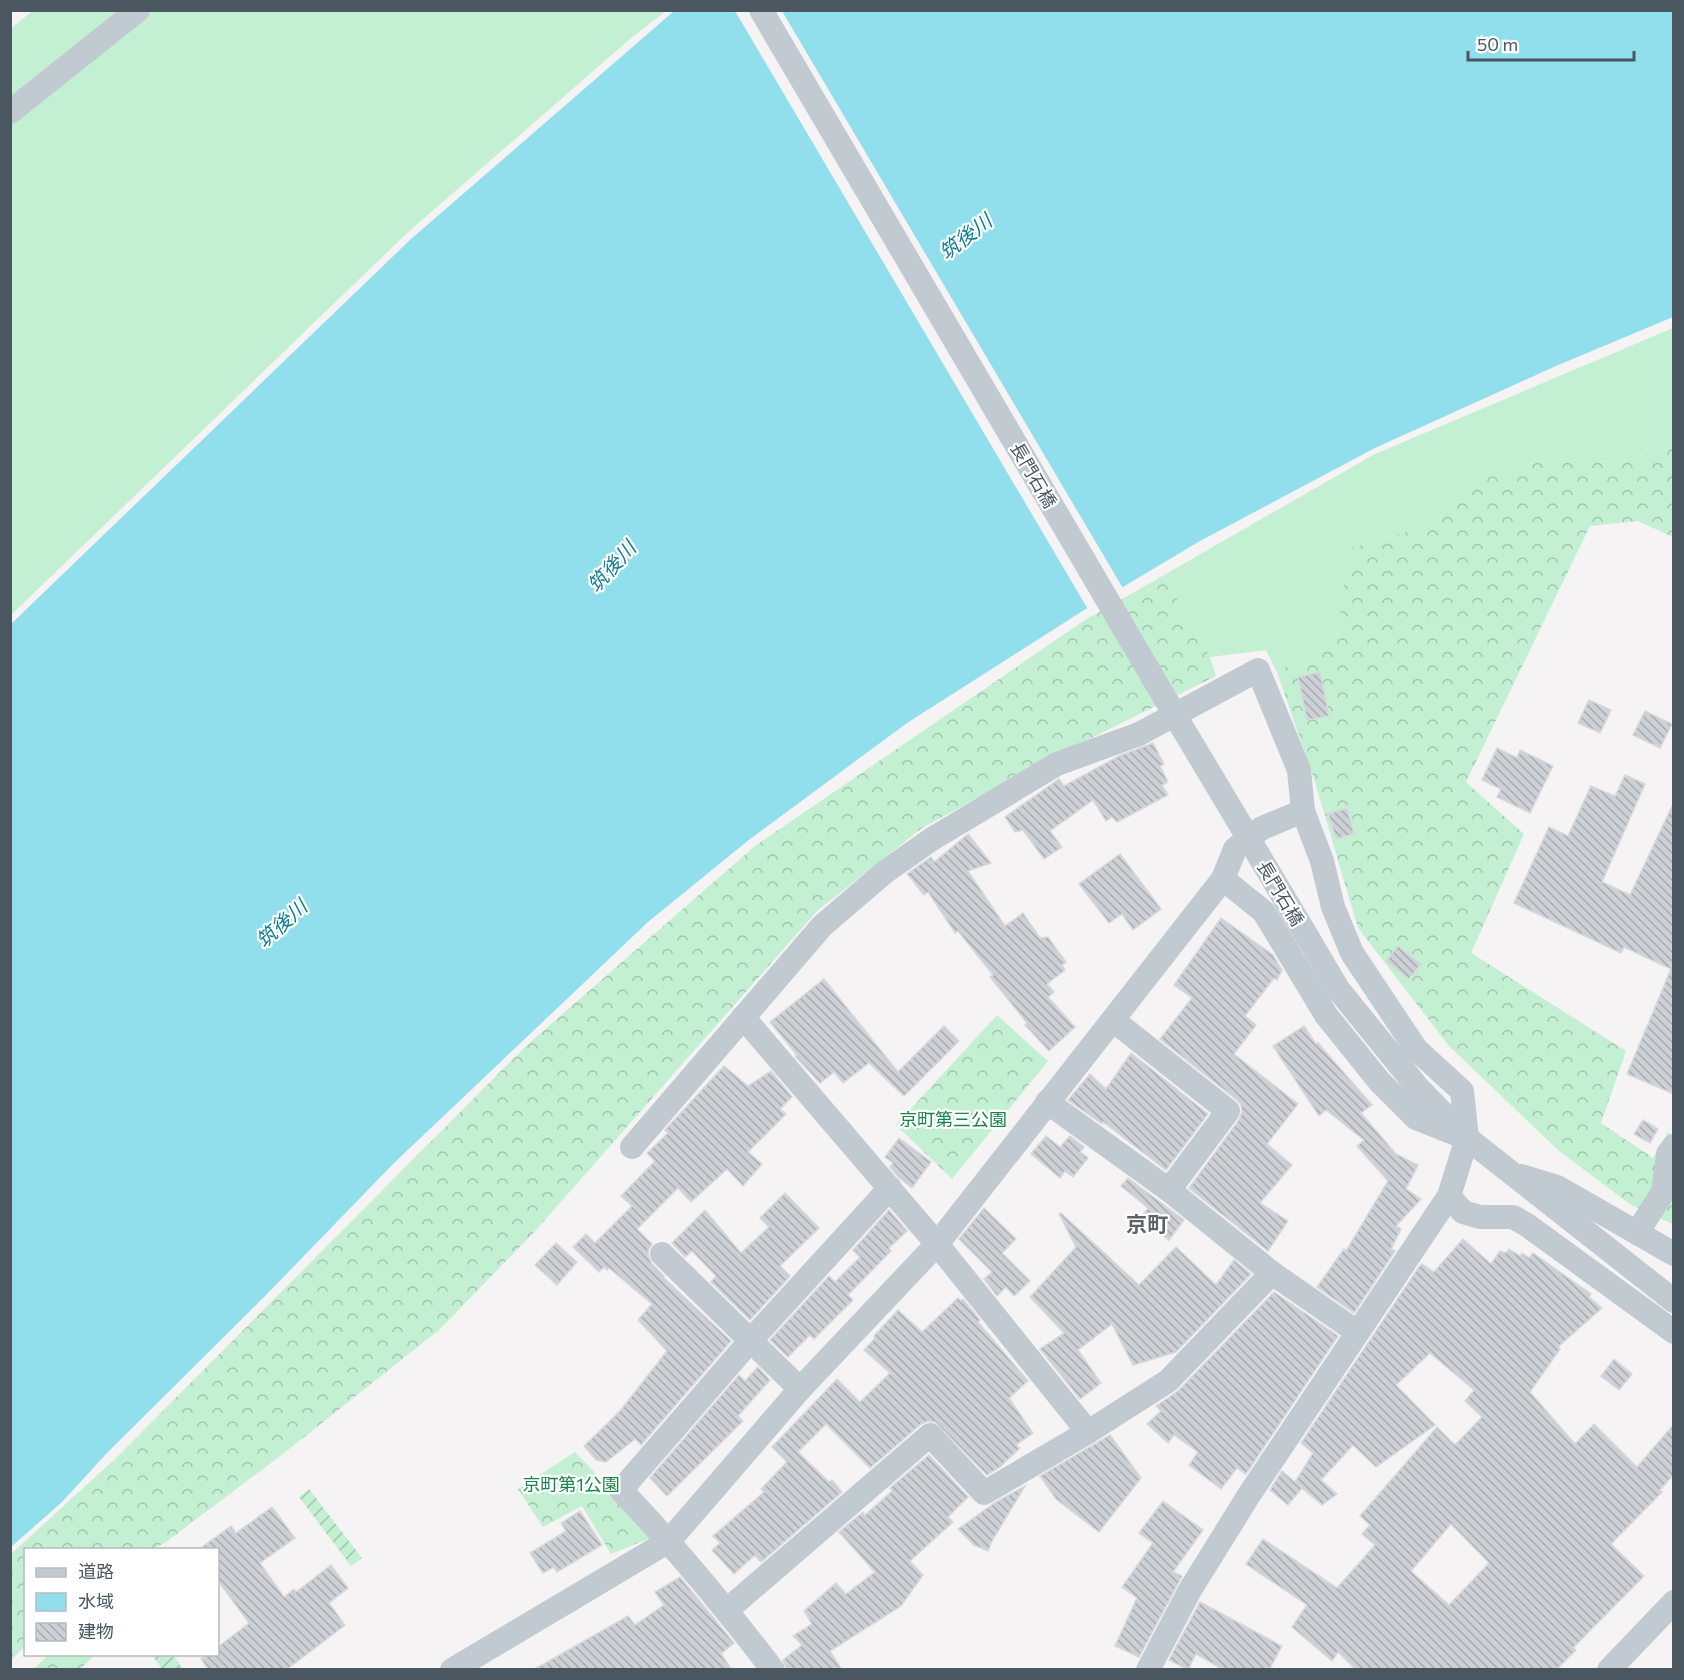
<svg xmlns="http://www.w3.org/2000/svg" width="1684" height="1680" font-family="Commissioner,'Noto Sans JP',sans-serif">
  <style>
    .grass { fill: #c3f0d2 }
    .forest { fill: url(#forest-crowns) }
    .garden { fill: url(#garden-furrows) }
    .water { fill: #91dfec }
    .pier { fill: #f5f3f3 }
    .building { fill: url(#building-back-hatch); stroke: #d7d9dd; stroke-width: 1.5; fill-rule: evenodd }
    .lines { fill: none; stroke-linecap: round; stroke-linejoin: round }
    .minor { stroke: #c1cad1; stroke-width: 24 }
    .minor-bridge { stroke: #c1cad1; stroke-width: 24 }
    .labels { text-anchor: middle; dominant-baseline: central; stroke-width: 4.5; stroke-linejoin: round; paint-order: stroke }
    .street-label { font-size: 18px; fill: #4a5760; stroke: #fff }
    .park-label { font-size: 18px; fill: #198448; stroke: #fff }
    .water-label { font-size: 20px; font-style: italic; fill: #0f7c90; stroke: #fff }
    .quarter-label { font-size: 21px; font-weight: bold; fill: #5f6367; stroke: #fff }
  </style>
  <defs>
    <pattern id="forest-crowns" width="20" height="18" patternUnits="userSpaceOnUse" patternTransform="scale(1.5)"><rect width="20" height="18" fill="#c3f0d2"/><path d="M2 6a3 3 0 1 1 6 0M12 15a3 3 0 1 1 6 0" fill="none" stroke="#a0c5ae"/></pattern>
    <pattern id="garden-furrows" width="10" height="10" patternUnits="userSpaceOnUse" patternTransform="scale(1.5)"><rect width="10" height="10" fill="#c3f0d2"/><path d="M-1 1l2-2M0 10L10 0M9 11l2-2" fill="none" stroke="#a0c5ae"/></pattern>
    <pattern id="building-back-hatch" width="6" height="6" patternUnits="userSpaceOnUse" patternTransform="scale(1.5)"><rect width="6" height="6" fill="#cdd0d5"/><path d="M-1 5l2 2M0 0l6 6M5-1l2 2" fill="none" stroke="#a8acb0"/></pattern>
  </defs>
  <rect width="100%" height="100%" fill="#f5f3f3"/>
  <!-- grass -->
  <g class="grass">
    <polygon points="34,10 666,11 631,38 406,234 11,615 10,29"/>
    <polygon points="1673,328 1673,446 1620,462 1547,459 1479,480 1432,524 1349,549 1337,637 1277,672 1266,650 1210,657 1164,575 1375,454"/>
  </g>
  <!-- forest -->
  <g class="forest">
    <polygon points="1673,446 1673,537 1638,521 1590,526 1466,782 1524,834 1471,953 1626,1051 1601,1123 1653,1158 1668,1132 1673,1137 1673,1224 1631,1205 1559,1151 1449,1046 1358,928 1314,779 1277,672 1337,637 1349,549 1432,524 1479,480 1547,459 1620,462"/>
    <polygon points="1164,575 1210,657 1216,676 1053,757 922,828 817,911 537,1229 439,1330 284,1453 166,1542 153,1549 26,1550 25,1646 11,1660 11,1554 115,1459 527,1045 755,846 1085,620"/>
    <polygon points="997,1015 1048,1061 952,1179 896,1125"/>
    <polygon points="575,1452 655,1536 611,1554 582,1506 543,1527 518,1489"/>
    <polygon points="48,1655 95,1655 80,1669 33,1670"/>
  </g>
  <!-- garden -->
  <g class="garden">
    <polygon points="309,1489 362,1558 351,1566 299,1497"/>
    <polygon points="152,1655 173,1655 183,1669 162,1669"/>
  </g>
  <!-- water -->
  <polygon class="water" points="674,11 1673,11 1673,317 1556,366 1375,448 1200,541 1081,612 907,723 750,839 648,922 393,1164 268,1293 107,1453 62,1502 11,1547 11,624 411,239"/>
  <!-- pier -->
  <polygon class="pier" points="735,11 782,11 1124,590 1089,611"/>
  <!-- building -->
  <g class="building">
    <polygon points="1320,672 1329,716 1307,720 1298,677"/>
    <polygon points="1589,700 1611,710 1600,733 1578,723"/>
    <polygon points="1645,711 1672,724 1660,748 1633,735"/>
    <polygon points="1153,743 1164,764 1160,766 1168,782 1162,785 1168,795 1117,822 1112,817 1106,821 1093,800 1050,831 1062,847 1044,859 1023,830 1015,832 1005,817 1059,779 1064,786 1119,756"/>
    <polygon points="1497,748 1517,758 1520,750 1553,766 1530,813 1497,797 1501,789 1482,780"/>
    <polygon points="1625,775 1645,784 1602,882 1630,895 1674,802 1674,1094 1627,1074 1671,969 1624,947 1621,953 1514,903 1549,827 1568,836 1591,786 1615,796"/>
    <polygon points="1347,808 1354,834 1336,839 1328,814"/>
    <polygon points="968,834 991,863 968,871 1005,926 1023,913 1040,938 1048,937 1066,962 1062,965 1065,970 1047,984 1054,992 1048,997 1075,1027 1049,1051 1025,1025 1027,1023 990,977 993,975 958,931 955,933 928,892 924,895 907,874 931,857 934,862"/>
    <polygon points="1120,854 1161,909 1133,930 1122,914 1109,923 1079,884"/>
    <polygon points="1221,918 1273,955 1282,970 1277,980 1274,978 1245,1016 1256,1025 1234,1054 1298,1104 1267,1144 1292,1165 1260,1203 1288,1221 1268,1251 1189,1188 1239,1120 1242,1112 1241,1105 1237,1100 1160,1039 1192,998 1174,985"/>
    <polygon points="1398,946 1421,964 1409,979 1386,961"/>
    <polygon points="824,979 898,1072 944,1026 959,1041 904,1096 869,1063 843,1083 834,1072 820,1083 795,1056 797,1055 770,1022"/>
    <polygon points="1304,1026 1316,1044 1318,1043 1372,1105 1361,1113 1396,1154 1418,1165 1406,1189 1421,1199 1396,1226 1401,1229 1391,1249 1395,1251 1354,1313 1317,1287 1344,1249 1346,1251 1388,1181 1357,1146 1364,1140 1326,1110 1319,1116 1273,1046"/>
    <polygon points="1131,1053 1208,1114 1166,1170 1103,1122 1102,1124 1068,1100 1090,1074 1106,1089"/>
    <polygon points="724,1066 748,1086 771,1071 792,1097 780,1109 786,1114 748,1152 762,1164 743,1186 727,1169 691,1202 678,1188 637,1229 652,1244 648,1251 649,1258 652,1264 664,1276 663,1277 731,1341 641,1445 635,1439 606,1462 596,1460 584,1446 620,1411 667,1351 638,1320 652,1304 609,1268 607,1270 604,1267 599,1272 573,1247 586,1234 595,1243 632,1206 621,1196 655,1161 647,1153 668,1133 665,1130"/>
    <polygon points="1643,1120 1658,1129 1650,1143 1634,1134"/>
    <polygon points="1046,1136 1060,1147 1070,1136 1084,1147 1080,1152 1088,1158 1073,1177 1065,1171 1060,1178 1031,1154"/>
    <polygon points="899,1138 931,1162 912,1188 898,1177 890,1167 893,1163 885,1157"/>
    <polygon points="1128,1178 1184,1220 1169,1240 1141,1218 1148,1208 1121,1186"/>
    <polygon points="785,1193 819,1228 780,1266 790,1276 750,1320 711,1282 716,1276 692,1251 685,1257 672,1243 705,1210 741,1253 769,1227 760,1218"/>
    <polygon points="984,1208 1016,1239 1002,1253 1030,1281 1014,1296 1006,1287 997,1296 984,1279 992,1272 959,1239"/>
    <polygon points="889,1210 907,1231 889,1248 891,1251 848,1295 853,1300 814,1339 810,1335 788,1357 770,1340 829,1276 835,1282 860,1257 853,1250"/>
    <polygon points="1061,1213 1139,1285 1176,1247 1216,1285 1234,1260 1251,1274 1176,1352 1133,1365 1112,1324 1078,1350 1101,1383 1080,1399 1040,1349 1064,1333 1030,1297 1076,1247 1059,1214"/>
    <path d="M1463 1239 1491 1264 1500 1251 1506 1253 1509 1249 1520 1256 1522 1253 1529 1258 1533 1253 1591 1294 1589 1297 1602 1308 1558 1347 1560 1349 1530 1392 1575 1444 1594 1424 1637 1467 1674 1424V1474L1660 1490 1662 1492 1611 1544 1644 1576 1573 1648 1576 1650 1556 1670H1356L1338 1652 1332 1661 1292 1627 1307 1605 1246 1564 1263 1539 1337 1588 1375 1545 1362 1534 1370 1525 1360 1516 1437 1427 1455 1445 1482 1417 1465 1401 1474 1390 1430 1353 1396 1385 1435 1425 1376 1467 1353 1445 1321 1480 1337 1494 1322 1505 1295 1482 1313 1453 1301 1443 1419 1267 1422 1264 1434 1272ZM1451 1524 1489 1563 1449 1605 1411 1571Z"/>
    <polygon points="556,1243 577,1262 557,1285 535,1265"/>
    <polygon points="1274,1292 1338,1336 1248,1471 1245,1474 1237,1468 1221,1489 1189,1465 1198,1452 1174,1435 1168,1443 1147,1424 1161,1411 1156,1406 1178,1391"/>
    <polygon points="958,1298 961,1301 963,1299 980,1320 978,1322 1028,1381 1009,1398 1033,1433 1016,1445 1020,1448 1000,1467 987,1475 935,1422 928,1421 921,1424 870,1468 826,1424 798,1452 829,1482 832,1480 842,1492 761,1562 755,1555 734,1574 712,1550 720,1543 713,1536 764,1492 761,1489 787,1462 772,1447 837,1379 860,1402 890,1373 864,1350 875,1338 874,1336 898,1310 922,1332"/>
    <polygon points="1614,1359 1632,1374 1619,1390 1601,1376"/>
    <polygon points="758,1367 770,1380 738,1416 743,1421 667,1496 650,1478 739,1375 745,1381"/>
    <polygon points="1110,1435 1141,1478 1099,1532 1056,1499 1040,1476"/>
    <polygon points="929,1455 968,1497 948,1517 953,1522 910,1561 923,1575 901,1606 830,1651 842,1670 787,1670 783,1660 802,1645 793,1636 812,1624 804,1611 836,1583 846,1594 875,1572 839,1532 863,1512 865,1515 892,1491 890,1488"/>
    <polygon points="1282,1471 1302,1488 1288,1505 1270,1490"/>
    <polygon points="1025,1486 992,1541 988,1551 974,1545 958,1529 996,1502"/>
    <polygon points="1163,1501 1203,1530 1173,1572 1182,1576 1139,1657 1115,1646 1137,1598 1122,1587 1153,1543 1139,1533"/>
    <polygon points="272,1507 295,1538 260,1563 284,1597 294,1589 296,1592 331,1565 348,1588 329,1603 345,1625 286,1670 209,1670 201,1659 207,1654 218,1654 218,1647 249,1623 218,1581 218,1550 198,1550 231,1526 236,1533"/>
    <polygon points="580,1511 602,1545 557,1572 554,1567 543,1573 530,1553 566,1531 561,1523"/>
    <polygon points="680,1577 734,1643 721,1654 732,1670 533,1670 628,1616 635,1625 664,1605 655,1592"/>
    <polygon points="1200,1602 1282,1646 1269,1670 1224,1670 1196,1654 1188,1670 1169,1660"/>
  </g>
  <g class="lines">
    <!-- minor -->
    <g class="minor">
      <polyline points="10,112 138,10"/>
      <polyline points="1223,879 1264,912 1326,1015 1379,1081 1416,1118 1459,1135"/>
      <polyline points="1308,938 1338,989 1419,1089 1467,1138 1674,1301"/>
      <polyline points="743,1017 937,1244 1088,1432"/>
      <polyline points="1113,1020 1228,1111 1169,1190"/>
      <polyline points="1047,1102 1169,1190 1272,1273 1357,1332"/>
      <polyline points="1521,1176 1557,1187 1674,1254"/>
      <polyline points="1449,1196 1463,1212 1480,1217 1513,1217 1527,1225 1674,1332"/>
      <polyline points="1637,1233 1663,1192 1668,1154 1674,1146"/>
      <polyline points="662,1254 800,1389"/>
      <polyline points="727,1610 930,1435 984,1493 1088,1432 1168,1381 1272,1273"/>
      <polyline points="452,1670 669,1541 800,1389 937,1244 1223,879 1235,849 1262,828 1303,811 1299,770 1258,670 1139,734 1057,764 932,839 885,872 822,926 632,1147"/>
      <path d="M773 1670C725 1607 675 1547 621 1490L751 1340 890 1188"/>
      <polyline points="1148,1670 1190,1590 1249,1495 1449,1196 1467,1138 1462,1091 1416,1049 1352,953 1333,907 1322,861 1303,811"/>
      <polyline points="1609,1670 1674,1602"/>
    </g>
    <!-- minor-bridge -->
    <polyline class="minor-bridge" points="761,10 1179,722 1308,938"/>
  </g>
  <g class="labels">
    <!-- street labels -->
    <g class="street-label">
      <text transform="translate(1034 475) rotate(60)">長門石橋</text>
      <text transform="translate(1281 893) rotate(59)">長門石橋</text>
    </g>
    <!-- park labels -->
    <g class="park-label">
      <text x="953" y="1119">京町第三公園</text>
      <text x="571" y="1484">京町第1公園</text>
    </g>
    <!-- water labels -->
    <g class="water-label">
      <text transform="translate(965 236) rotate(-38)">筑後川</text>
      <text transform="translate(611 566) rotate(-48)">筑後川</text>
      <text transform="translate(281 923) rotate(-42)">筑後川</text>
    </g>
    <!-- quarter labels -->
    <g class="quarter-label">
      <text x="1147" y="1223">京町</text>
    </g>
  </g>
  <!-- border -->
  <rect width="1684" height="1680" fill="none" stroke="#4a5760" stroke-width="24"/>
  <!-- legend -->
  <rect x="24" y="1548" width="195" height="108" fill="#ffffff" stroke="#b7bcbf" stroke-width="1.5"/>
  <rect x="36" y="1568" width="30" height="9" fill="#c1cad1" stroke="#b7bcbf" stroke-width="1.5"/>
  <text x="78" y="1578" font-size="18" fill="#4a5760">道路</text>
  <rect x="36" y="1593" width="30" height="18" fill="#91dfec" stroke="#b7bcbf" stroke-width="1.5"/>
  <text x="78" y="1608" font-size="18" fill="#4a5760">水域</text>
  <rect x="36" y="1623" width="30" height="18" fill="url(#building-back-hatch)" stroke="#b7bcbf" stroke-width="1.5"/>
  <text x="78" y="1638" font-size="18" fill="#4a5760">建物</text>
  <!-- scale -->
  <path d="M1468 51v9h166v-9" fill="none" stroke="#4a5760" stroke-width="3"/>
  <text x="1477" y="51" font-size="18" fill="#4a5760" stroke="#ffffff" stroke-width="4.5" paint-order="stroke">50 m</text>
</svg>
